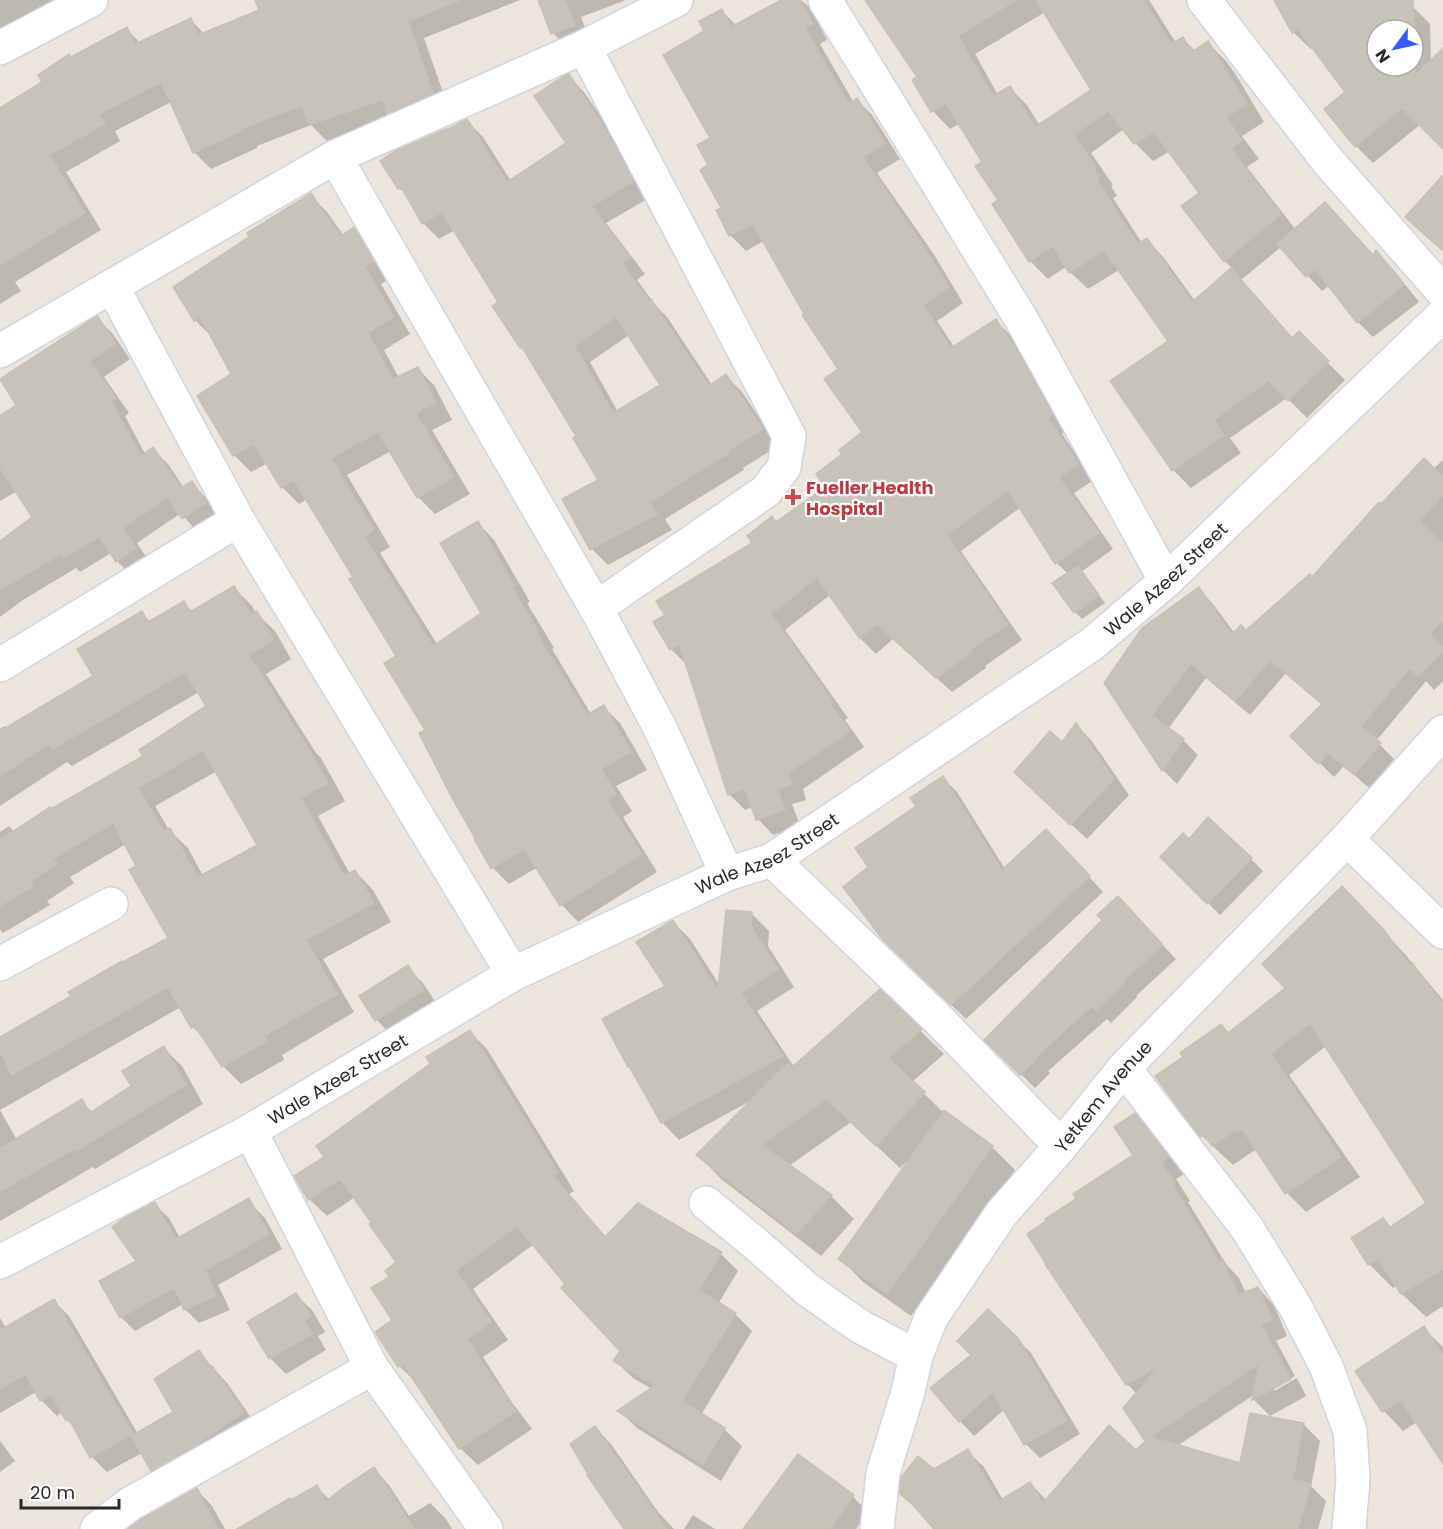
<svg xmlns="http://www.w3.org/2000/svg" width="1443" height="1529" font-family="Poppins,sans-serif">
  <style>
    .shadow { fill: #0003; fill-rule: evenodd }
    .building { fill: #c7c3b9; stroke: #c8c1b4; stroke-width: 1.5; fill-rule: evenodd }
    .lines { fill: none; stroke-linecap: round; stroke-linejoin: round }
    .street-casing { stroke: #d0d3e3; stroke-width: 36 }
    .secondary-casing { stroke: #d0d3e3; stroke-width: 36 }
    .street { stroke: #fff; stroke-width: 33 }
    .secondary { stroke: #fff; stroke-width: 33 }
    .health-dot { fill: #e0444e; stroke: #fff; stroke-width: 2 }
    .labels { text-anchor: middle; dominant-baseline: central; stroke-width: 4.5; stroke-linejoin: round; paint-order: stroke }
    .health-label { font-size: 18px; font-weight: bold; fill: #be3a42; stroke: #fff; text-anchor: start }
    .street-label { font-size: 18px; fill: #292929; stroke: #fff }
  </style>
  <rect width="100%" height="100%" fill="#ece5db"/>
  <!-- shadow -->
  <g class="shadow">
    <polygon points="0,0 95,0 0,49"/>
    <polygon points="257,0 520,0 424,38 449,110 394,119 327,141 311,125 257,146 257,148 211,169 194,152 171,102 115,131 120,141 66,172 101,230 15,282 21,291 0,304 0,109 44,83 72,59 127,29 140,43 191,20 204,34 261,11"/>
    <polygon points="539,0 626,0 581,17 590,41 569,50 553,33"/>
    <polygon points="784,0 801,0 811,9 827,40 820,44 854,103 857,100 873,116 900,159 877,173 933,253 963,303 937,321 955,348 996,321 1012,337 1036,373 1067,430 1062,434 1094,480 1074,493 1113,549 1081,572 1105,603 1082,619 1075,612 1068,574 1057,563 1021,507 961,551 1022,640 985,666 986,668 952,692 893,639 876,654 861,639 830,595 785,630 848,718 845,720 864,747 803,789 806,800 792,804 800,825 773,835 758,819 753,807 745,810 729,794 686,664 671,649 667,616 755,543 776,523 827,488 844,455 864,432 840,370 806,315 764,241 746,251 730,235 710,166 713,139 706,32 722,11 737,26"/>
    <path d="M867 0H1149L1176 43 1183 39 1196 52 1208 43 1226 61 1236 75 1264 122 1242 136 1259 159 1247 167 1296 230 1374 256 1377 253 1392 268 1419 302 1373 337 1358 322 1330 285 1322 291 1281 247 1241 280 1293 339 1299 334 1345 380 1307 418 1287 398 1230 438 1241 453 1191 488 1173 470 1112 382 1170 342 1119 270 1088 289 1070 272 1067 266 1048 279 1030 261 994 205 1000 201 984 162 960 123 950 129 933 111 914 81 919 78ZM1045 12 1093 90 1040 126 1027 105 1010 88 998 95 975 54ZM1124 129 1135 143 1153 161 1170 151 1201 193 1183 207 1225 261 1233 269 1195 301 1164 258 1147 240 1142 243 1113 198 1117 196 1111 186 1113 185 1091 153Z"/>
    <path d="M1276 0H1402L1412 6 1430 24 1431 62 1443 50V147L1421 124 1373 163 1356 146 1347 92 1314 47 1311 49 1293 32ZM1377 30H1413V66H1377Z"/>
    <path d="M568 76 584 92 616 139 649 198 606 223 645 274 637 280 656 306 667 317 712 385 726 376 742 392 778 446 743 468 744 470 665 519 672 530 608 565 592 549 600 480 578 436 528 354 521 347 500 303 455 230 439 239 423 223 409 197 399 188 467 121 483 137 511 181 568 144ZM629 335 662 386 618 412 590 362Z"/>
    <polygon points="310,195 327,212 344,236 354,229 371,246 389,279 381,284 410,334 384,350 399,378 417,368 434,385 452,420 432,430 470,494 435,514 418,497 391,451 347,475 390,547 380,553 437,644 483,613 478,523 494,540 530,602 527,603 554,648 552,649 591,714 604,707 620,723 647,770 616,786 632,811 623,817 657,872 578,922 562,905 538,867 509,884 493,868 477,839 427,730 399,656 355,577 307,499 299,504 282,487 268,463 251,472 234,455 199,396 233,375 212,337 195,320 252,237"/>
    <polygon points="97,318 112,333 130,359 104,377 129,413 125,416 145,454 153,449 168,464 184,488 192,483 206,498 220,519 198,533 181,513 137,543 150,563 132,576 117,561 111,553 80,572 76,568 23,600 0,617 0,542 34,517 17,491 0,501 0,418 18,405"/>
    <polygon points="1443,460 1443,681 1434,690 1426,681 1376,741 1394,759 1369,788 1344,766 1334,777 1292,736 1323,705 1286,673 1250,715 1206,678 1168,729 1183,740 1198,755 1177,784 1163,770 1106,683 1199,589 1213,604 1235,634 1246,632 1313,579 1381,506 1433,469"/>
    <path d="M234 588 252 606 256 613 275 631 291 659 266 674 316 753 321 758 345 801 318 816 350 874 355 871 373 890 391 922 323 959 354 1012 282 1055 284 1060 241 1084 223 1066 208 1043 193 1027 181 1007 0 1110V1038L73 997 123 964 170 939 139 866 126 844 70 877 74 883 47 901 50 905 3 933 0 930V832L9 826 15 832 145 757 208 707 199 692 72 766 67 762 0 806V729L5 726 7 729 95 677 141 613 151 622 183 602 193 612ZM217 771 259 845 203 876 188 848 169 830 155 806Z"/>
    <polygon points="1076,725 1091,740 1129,795 1087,839 1031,787"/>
    <polygon points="943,778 957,792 1005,869 1060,845 1103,892 966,1019 899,955 870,868"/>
    <polygon points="1162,857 1251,859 1263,871 1220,915"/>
    <polygon points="1118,898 1176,959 1136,996 1137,997 1111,1023 1107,1019 1048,1071 1050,1073 1035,1088 987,1040 1104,920"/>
    <polygon points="1361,908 1403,952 1443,1000 1443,1154 1326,1046 1289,1075 1360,1177 1306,1212 1287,1193 1258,1150 1256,1152 1255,1150 1233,1165 1202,1136 1229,1034 1287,988"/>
    <polygon points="752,914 769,931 768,946 794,987 757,1011 794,1067 880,991 944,1054 912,1082 944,1113 992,1147 1015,1170 911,1316 863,1282 840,1258 910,1161 908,1160 900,1168 851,1122 789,1166 831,1196 854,1219 821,1256 721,1179 698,1155 752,1100 679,1140 662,1122 667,986 673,922 690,939 720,986"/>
    <polygon points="407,967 423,983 438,1006 392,1036 377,1020 361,997"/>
    <polygon points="470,1032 487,1049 574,1191 569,1194 606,1237 721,1254 738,1271 718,1304 735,1314 752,1331 701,1415 724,1429 742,1446 721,1481 637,1428 620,1411 652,1389 633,1378 615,1361 621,1350 534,1244 473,1289 508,1340 483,1357 511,1401 532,1429 478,1465 460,1448 417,1383 399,1366 391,1277 398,1263 373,1222 355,1197 327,1216 309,1199 326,1157"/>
    <polygon points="163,1048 182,1066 203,1104 95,1169 93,1167 0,1221 0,1110 17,1140 81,1101 93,1113 133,1086"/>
    <polygon points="1135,1115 1151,1131 1184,1174 1176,1179 1190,1201 1188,1202 1226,1264 1239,1278 1246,1293 1258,1288 1274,1305 1287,1336 1276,1341 1295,1376 1274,1387 1274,1391 1297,1378 1306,1396 1270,1416 1254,1400 1255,1394 1177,1446 1241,1465 1303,1424 1320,1441 1311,1486 1326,1501 1318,1529 936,1529 901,1494 934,1470 967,1451 984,1467 1003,1500 1030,1483 1047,1501 1135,1452 1148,1441 1125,1408 1137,1394 1127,1384 1079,1199 1135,1155"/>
    <polygon points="154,1204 169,1218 180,1238 251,1204 265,1218 282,1249 218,1285 230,1310 199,1323 185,1309 183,1304 135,1331 121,1317"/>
    <polygon points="1443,1224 1443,1306 1426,1317 1402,1294 1397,1285 1393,1288 1369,1264 1353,1239 1391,1228"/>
    <polygon points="296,1295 312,1310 325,1332 318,1336 326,1350 286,1374 270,1358 250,1323"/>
    <polygon points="54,1301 69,1316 138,1434 175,1413 199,1352 227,1383 258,1428 167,1484 152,1470 142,1453 107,1472 92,1457 76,1429 67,1420 62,1412 57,1416 41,1400 36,1392 0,1413 0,1318 6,1328"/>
    <polygon points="1423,1328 1443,1347 1443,1462 1417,1422 1403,1431 1384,1411 1357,1371"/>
    <polygon points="1016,1338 1031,1353 1080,1434 1040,1458 1026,1444 1005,1409 974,1436 960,1421 932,1389"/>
    <polygon points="595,1428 611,1444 658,1512 674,1529 626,1529"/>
    <polygon points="0,1441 15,1461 0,1472"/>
    <polygon points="798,1456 853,1497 868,1512 856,1529 789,1529"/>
    <polygon points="374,1469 389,1485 409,1516 430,1503 446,1519 452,1529 240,1529 316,1487 330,1500"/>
    <polygon points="197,1490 212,1506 225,1529 130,1529"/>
    <polygon points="693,1515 715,1529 684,1529"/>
  </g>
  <!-- building -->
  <g class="building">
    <polygon points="255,0 458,0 458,1 408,21 433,93 387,114 382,100 309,125 302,105 241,129 241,131 193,153 161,82 99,114 105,124 50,155 85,213 0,265 0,108 42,82 38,75 69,54 71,57 127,27 135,44 191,18 198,35 259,10"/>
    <polygon points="538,0 565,0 575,25 551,34"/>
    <polygon points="781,0 800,0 813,24 805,28 849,104 857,98 885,143 863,157 917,236 949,287 923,305 951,348 996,319 1020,356 1034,381 1033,382 1041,393 1052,414 1048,418 1079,464 1059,477 1099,533 1055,564 1008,490 947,535 1008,624 970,650 972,652 936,678 877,624 860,639 817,578 771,614 833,702 830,704 850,731 788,773 792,784 778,789 785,810 756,820 745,789 728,795 679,644 670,650 653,622 665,615 656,601 752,543 747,536 772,516 776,522 825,487 816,474 842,454 839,450 862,432 824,379 838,369 802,315 804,314 753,224 729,236 716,210 721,208 700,170 708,165 697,145 710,138 663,55 704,31 699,21 722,9 731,27"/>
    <polygon points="865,0 1016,0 958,36 993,96 1010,86 1035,127 1091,90 1036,0 1144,0 1171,44 1183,37 1192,52 1208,41 1247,104 1226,117 1242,140 1231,149 1281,214 1224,262 1181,206 1199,193 1154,132 1134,144 1108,111 1074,135 1096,167 1094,168 1100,177 1097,180 1138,244 1147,238 1192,302 1231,268 1292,338 1299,331 1329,361 1288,401 1268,381 1214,420 1224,435 1172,471 1110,381 1168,341 1104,250 1069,273 1053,246 1029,262 992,204 998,200 975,166 982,162 946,104 931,112 912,80 917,77"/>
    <path d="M1274 0H1413L1415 76 1443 48V149L1402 108 1355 147 1324 109 1345 92 1298 29 1292 33ZM1377 30H1413V66H1377Z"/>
    <path d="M569 74 600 121 634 181 592 206 630 257 622 263 649 301 651 299 709 386 726 374 763 429 728 451 729 453 650 502 657 514 590 550 562 499 598 480 573 438 576 436 522 347 520 348 492 306 498 302 442 212 422 224 401 187 398 189 380 161 395 151 446 129V130L467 119 507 182 566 143 534 96 562 77ZM616 317 660 385 613 413 575 346Z"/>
    <polygon points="1443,175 1443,251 1405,217"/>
    <polygon points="311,193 328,220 329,219 341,236 354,227 374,261 365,267 394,317 368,333 393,379 418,367 436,403 416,413 454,477 417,498 378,432 331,458 374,530 364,536 433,646 481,613 440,543 478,521 514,585 511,586 538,631 536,632 587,715 604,705 631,752 601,769 616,794 607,800 642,854 560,906 524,849 491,869 474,839 475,838 451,796 419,733 425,730 384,663 396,656 349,579 353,577 294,480 281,488 254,444 233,456 197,396 231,374 200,317 194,321 173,287 249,237 247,233"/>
    <polygon points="1325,202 1373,255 1376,250 1404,285 1357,323 1315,269 1306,277 1277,244"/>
    <polygon points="97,316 116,343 90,361 116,398 111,401 141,456 153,447 181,488 176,491 192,481 206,503 182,519 168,497 123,528 136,548 116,562 99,537 64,558 61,554 0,590 0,541 32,517 0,468 0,416 16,405 0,379"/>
    <polygon points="1424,458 1443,477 1443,495 1419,521 1443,544 1443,620 1430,634 1443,647 1443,651 1418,676 1410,668 1361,726 1381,743 1354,775 1328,753 1318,764 1290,736 1322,704 1270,660 1235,701 1191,664 1152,715 1184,739 1162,771 1104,683 1142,628 1199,587 1232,635 1241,625 1246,630 1310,574 1312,577 1379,502 1381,504"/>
    <polygon points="1078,566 1099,595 1074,613 1052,583"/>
    <path d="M234 586 251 614 257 611 274 640 249 655 302 738H303L328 783 301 798 344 876 355 870 374 903 306 940 337 994 265 1036 267 1041 222 1067 195 1026 191 1028 168 987 12 1075 0 1053V1037L71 996 68 992 122 961 123 962 168 938 129 870 136 866 113 823 53 859 57 864 30 882 33 886 0 906V840L50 807 51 809 143 756 139 750 206 706 185 672 53 749 49 744 0 776V731L93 676 77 649 142 611 148 622 184 601 190 612ZM203 750 257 845 198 877 170 828 164 831 138 788Z"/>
    <polygon points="1076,723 1114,779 1070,825 1014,772 1050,731 1062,742"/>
    <polygon points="943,776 1002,870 1046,829 1090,876 951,1005 883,940 843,887 868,867 855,848 916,806 910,798"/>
    <polygon points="1208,817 1252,858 1207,904 1160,857 1183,833 1189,839"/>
    <polygon points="1342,886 1384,930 1410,965 1412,963 1443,1004 1443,1269 1401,1294 1378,1259 1368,1265 1351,1238 1383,1218 1390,1227 1426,1203 1310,1023 1271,1054 1341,1157 1285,1194 1242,1129 1236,1133 1234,1131 1212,1146 1204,1135 1200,1137 1155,1076 1183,1057 1180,1053 1221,1024 1228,1033 1285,988 1262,964"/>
    <polygon points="1118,896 1163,945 1123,981 1124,983 1096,1010 1092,1006 1036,1057 1037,1058 1020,1075 984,1040 1102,920 1097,915"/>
    <polygon points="726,910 752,912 751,927 778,969 741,993 783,1056 661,1123 629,1066 628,1067 602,1019 665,986 636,942 673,920 718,990"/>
    <polygon points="408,965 424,990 375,1021 359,996"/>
    <polygon points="880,989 922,1029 889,1058 925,1092 876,1146 826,1099 762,1145 832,1195 796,1234 696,1155 788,1063 791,1068"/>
    <polygon points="470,1030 558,1173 553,1176 605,1237 638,1203 722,1252 699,1290 736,1313 682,1401 725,1428 703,1465 617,1411 655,1385 613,1361 620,1351 561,1288 565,1284 517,1226 456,1271 492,1322 467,1339 499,1388 500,1387 516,1411 459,1449 403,1364 398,1367 375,1332 392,1320 371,1288 389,1277 385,1271 396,1262 369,1224 371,1222 340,1179 308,1200 294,1176 324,1157 316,1146 430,1064 426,1057"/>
    <polygon points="164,1046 186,1085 76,1151 74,1149 0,1192 0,1148 82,1099 90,1113 131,1086 122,1071"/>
    <polygon points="944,1110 993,1146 887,1294 838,1259"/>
    <polygon points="1135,1113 1169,1157 1161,1162 1175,1184 1173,1185 1219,1262 1223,1260 1238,1295 1258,1287 1272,1320 1261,1325 1291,1379 1252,1400 1259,1364 1151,1437 1240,1463 1250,1413 1304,1423 1293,1479 1311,1484 1298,1529 934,1529 913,1505 900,1494 901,1477 918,1456 934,1469 968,1449 999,1501 1030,1482 1043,1503 1109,1425 1136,1450 1150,1437 1145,1441 1123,1408 1160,1365 1126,1385 1045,1264 1046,1264 1027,1234 1046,1221 1045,1219 1076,1199 1073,1194 1133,1155 1114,1127"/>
    <polygon points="249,1198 269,1234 205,1270 216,1296 184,1310 174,1287 120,1318 99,1281 136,1261 112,1227 124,1218 155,1202 176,1239"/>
    <polygon points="296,1293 311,1316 304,1320 312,1334 269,1359 247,1322"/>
    <polygon points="54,1299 133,1434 90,1458 69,1419 66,1421 51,1395 40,1401 25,1374 0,1389 0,1330"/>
    <polygon points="988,1309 1018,1338 1067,1420 1024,1445 993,1392 959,1422 930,1388 971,1355 957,1341"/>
    <polygon points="1424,1326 1443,1356 1443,1464 1401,1400 1382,1412 1355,1371"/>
    <polygon points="199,1350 210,1367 212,1366 244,1412 188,1450 151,1471 131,1436 173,1412 154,1379"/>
    <polygon points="595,1426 667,1529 624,1529 587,1475 588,1474 570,1444"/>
    <polygon points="798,1454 854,1495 830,1529 743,1529"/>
    <polygon points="374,1467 414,1529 237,1529 290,1498 291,1500 317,1485 326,1501 344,1487"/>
    <polygon points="197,1488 218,1529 128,1529 140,1520"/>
  </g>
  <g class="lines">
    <!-- street casing -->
    <g class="street-casing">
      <g id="street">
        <polyline points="825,0 1023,322 1166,581"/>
        <polyline points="1204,0 1327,160 1443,292"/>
        <polyline points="584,47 789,436 784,467 766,491 596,608"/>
        <polyline points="0,48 91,0"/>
        <polyline points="335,157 596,608 660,728 727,874"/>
        <polyline points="112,286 238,520 513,974"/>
        <polyline points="0,351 335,157 584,47 676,0"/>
        <polyline points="0,665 238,520"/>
        <polyline points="1347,839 1443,932"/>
        <polyline points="772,860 937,1018 1061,1146"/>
        <polyline points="0,964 111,904"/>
        <polyline points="1124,1068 1247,1228 1296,1308 1326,1366 1350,1431 1353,1479 1349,1529"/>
        <polyline points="250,1131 372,1368 486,1529"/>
        <polyline points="706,1203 757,1245 808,1290 835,1309 861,1327 916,1356"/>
        <path id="s1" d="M0 1262 250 1131 513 974 727 874 772 860 1092 644 1166 581 1443 315"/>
        <polyline points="97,1529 130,1504 372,1368"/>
      </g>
    </g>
    <!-- secondary casing -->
    <g class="secondary-casing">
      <g id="secondary">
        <path id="s2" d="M877 1529 883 1473 908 1392 916 1356 931 1318 1001 1214 1061 1146 1124 1068 1347 839 1443 732"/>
      </g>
    </g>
    <!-- street -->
    <use href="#street" class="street"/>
    <!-- secondary -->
    <use href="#secondary" class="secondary"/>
  </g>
  <!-- markers -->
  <path class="health-dot" d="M790 488h6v6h6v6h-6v6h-6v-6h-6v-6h6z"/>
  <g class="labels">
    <!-- health labels -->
    <g class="health-label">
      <text x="806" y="487">Fueller Health<tspan x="806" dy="21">Hospital</tspan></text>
    </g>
    <!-- street labels -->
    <g class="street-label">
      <text stroke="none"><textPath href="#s1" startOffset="1356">Wale Azeez Street</textPath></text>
      <text stroke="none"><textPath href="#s1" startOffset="870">Wale Azeez Street</textPath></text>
      <text stroke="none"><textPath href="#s1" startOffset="384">Wale Azeez Street</textPath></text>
      <text stroke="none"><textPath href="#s2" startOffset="500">Yetkem Avenue</textPath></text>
    </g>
  </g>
  <!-- north arrow -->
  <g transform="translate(1395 48) rotate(237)"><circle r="28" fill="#ffffff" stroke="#a9a9a9" stroke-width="1.5"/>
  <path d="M0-4.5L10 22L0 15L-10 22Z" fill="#355aff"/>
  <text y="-9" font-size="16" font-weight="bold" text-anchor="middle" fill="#292929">N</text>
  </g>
  <!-- scale -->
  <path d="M21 1499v9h98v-9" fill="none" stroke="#292929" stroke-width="3"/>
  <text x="30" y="1499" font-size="18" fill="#292929" stroke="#ffffff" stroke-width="4.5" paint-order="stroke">20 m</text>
</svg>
